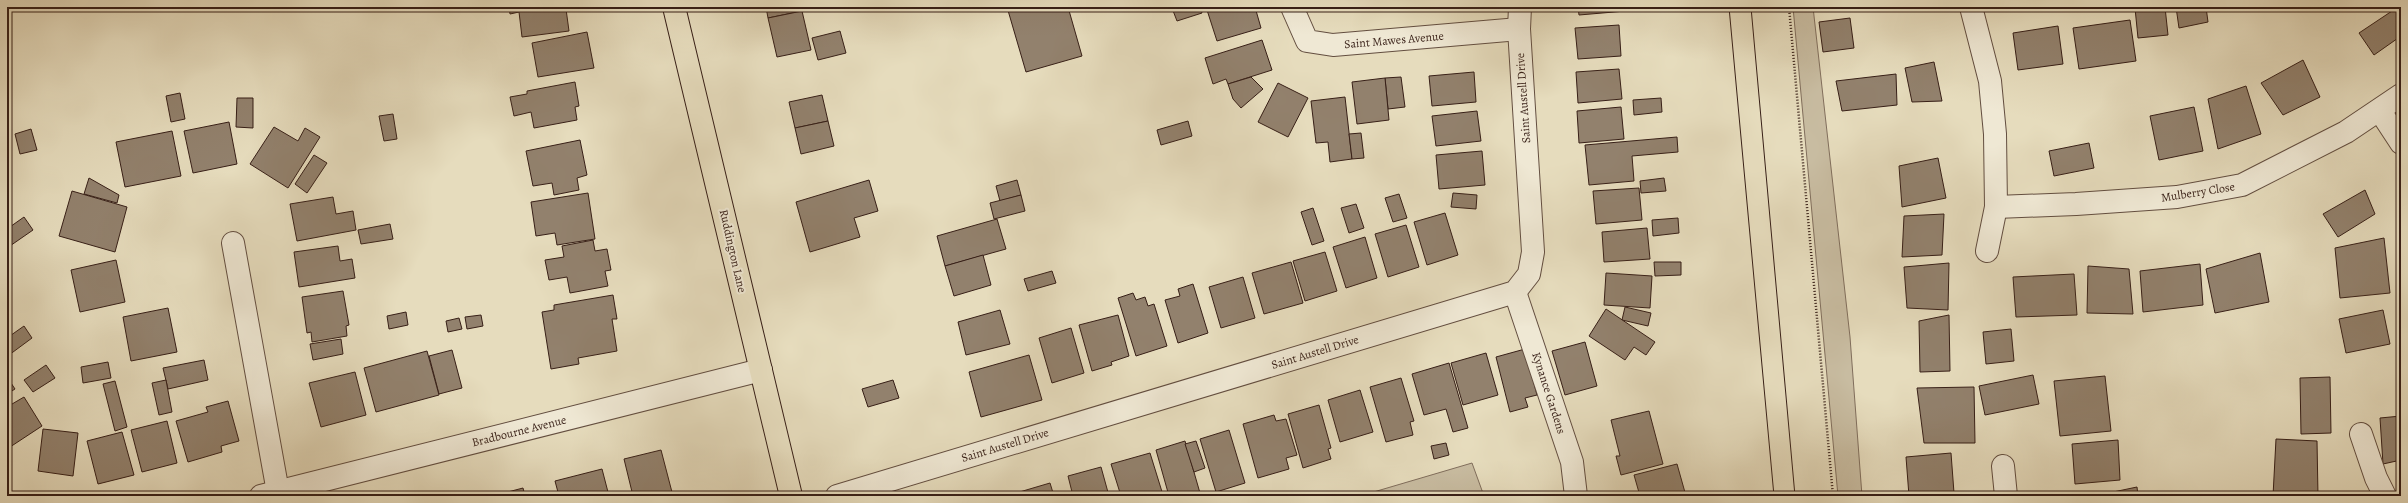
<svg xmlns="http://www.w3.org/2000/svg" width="2408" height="503" font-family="Alegreya,serif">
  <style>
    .green { fill: #c8bca1; stroke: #806e5c }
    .building { fill: #92816d; stroke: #371f17 }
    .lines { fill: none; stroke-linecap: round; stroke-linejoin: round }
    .minor-casing { stroke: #634e40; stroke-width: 24 }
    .major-casing { stroke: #371f17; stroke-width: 24 }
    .path { stroke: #371f17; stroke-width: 2.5; stroke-dasharray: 1 2; stroke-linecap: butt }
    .minor { stroke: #efe8d4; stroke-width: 22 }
    .major { stroke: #e6dcbd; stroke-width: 22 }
    .tram { stroke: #371f17; stroke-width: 1 }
    .labels { text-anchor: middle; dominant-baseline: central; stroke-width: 4; stroke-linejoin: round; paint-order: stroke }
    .street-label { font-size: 12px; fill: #371f17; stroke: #efe8d4 }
  </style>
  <rect width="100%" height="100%" fill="#e6dcbd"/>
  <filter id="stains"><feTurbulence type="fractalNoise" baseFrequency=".005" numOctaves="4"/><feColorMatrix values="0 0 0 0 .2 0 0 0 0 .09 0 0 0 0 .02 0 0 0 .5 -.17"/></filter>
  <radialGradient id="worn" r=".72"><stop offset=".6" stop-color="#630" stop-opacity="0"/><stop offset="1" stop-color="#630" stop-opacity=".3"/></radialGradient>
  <!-- green -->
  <g class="green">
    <polygon points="1793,7 1813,7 1850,337 1862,496 1838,496"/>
    <polygon points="1472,463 1484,496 1360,496"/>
  </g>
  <!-- building -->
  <g class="building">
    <polygon points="509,7 573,7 566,9 569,31 522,37 519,12 510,14"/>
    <polygon points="766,7 801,7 802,11 768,18"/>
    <polygon points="1007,7 1068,7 1082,56 1026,72"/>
    <polygon points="1200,7 1202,13 1177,21 1172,8"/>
    <polygon points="1218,7 1255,7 1261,28 1217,41 1207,10"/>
    <polygon points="1578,7 1637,7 1637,10 1579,15"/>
    <polygon points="2165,7 2168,35 2138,38 2135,8"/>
    <polygon points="2176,7 2206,7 2208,22 2179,28"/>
    <polygon points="2398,7 2401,7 2401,36 2374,55 2359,33"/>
    <polygon points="802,11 811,50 777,57 768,18"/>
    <polygon points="1850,18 1854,48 1823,52 1819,22"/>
    <polygon points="2130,20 2136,61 2079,69 2073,28"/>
    <polygon points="1619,25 1621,56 1578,59 1575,28"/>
    <polygon points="2058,26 2063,64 2018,70 2013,33"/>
    <polygon points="840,31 846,53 818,60 812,38"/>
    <polygon points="587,32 594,68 538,77 532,43"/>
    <polygon points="1262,40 1272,70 1228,84 1226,79 1213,84 1205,58"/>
    <polygon points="2303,60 2320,97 2283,115 2261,83"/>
    <polygon points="1934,62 1942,101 1912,102 1905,68"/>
    <polygon points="1619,69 1622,99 1578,103 1576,72"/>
    <polygon points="1474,72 1476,102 1432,106 1429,76"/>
    <polygon points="1896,74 1897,105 1842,111 1836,81"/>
    <polygon points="1251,77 1263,89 1241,108 1233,99 1228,84"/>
    <polygon points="1401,77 1405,107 1388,109 1385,78"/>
    <polygon points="1385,78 1389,120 1357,124 1352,82"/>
    <polygon points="575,82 579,106 575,107 577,120 534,128 531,112 514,116 510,97 527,94 527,91"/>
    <polygon points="1278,83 1308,98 1288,137 1258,122"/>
    <polygon points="2246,86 2261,134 2218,149 2208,99"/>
    <polygon points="180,93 185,119 171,122 166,96"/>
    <polygon points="822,95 828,121 795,128 789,102"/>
    <polygon points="1345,97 1352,159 1330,162 1328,142 1316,143 1311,101"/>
    <polygon points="237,98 253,98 253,128 236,127"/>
    <polygon points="1661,98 1662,112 1634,115 1633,100"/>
    <polygon points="1621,107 1624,139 1579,143 1577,111"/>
    <polygon points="2194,107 2203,151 2159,160 2150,116"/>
    <polygon points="1477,111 1481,141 1436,146 1432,116"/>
    <polygon points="393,114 397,139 384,141 379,116"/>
    <polygon points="828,121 834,146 801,154 795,128"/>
    <polygon points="1188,121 1192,136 1161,145 1157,130"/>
    <polygon points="229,122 237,164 193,173 184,131"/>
    <polygon points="274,127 298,141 305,128 320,137 288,188 250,164"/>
    <polygon points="31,129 37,150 20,154 15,134"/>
    <polygon points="172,131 181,176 125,187 116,142"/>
    <polygon points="1361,133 1364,158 1352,159 1349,134"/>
    <polygon points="1677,137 1678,152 1632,156 1634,181 1589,185 1585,145"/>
    <polygon points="580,140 587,175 577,178 579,190 554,195 552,183 533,186 526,151"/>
    <polygon points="2089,143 2094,168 2054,176 2049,151"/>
    <polygon points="1482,151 1485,185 1439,189 1436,155"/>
    <polygon points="314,155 327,163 307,193 295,184"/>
    <polygon points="1938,158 1946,198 1902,207 1899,166"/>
    <polygon points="89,178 119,195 117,203 84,194"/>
    <polygon points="1664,178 1666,191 1641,193 1640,181"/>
    <polygon points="869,180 878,211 854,218 860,237 810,252 796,202"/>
    <polygon points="1017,180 1021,195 1000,201 996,186"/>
    <polygon points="1639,188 1642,220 1596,224 1593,191"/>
    <polygon points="2365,190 2375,214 2338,237 2323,214"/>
    <polygon points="72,191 127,207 115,252 59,236"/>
    <polygon points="588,193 595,239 557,245 555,233 536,236 531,202"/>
    <polygon points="1453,193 1477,195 1476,209 1451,207"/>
    <polygon points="1399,194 1407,218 1393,222 1385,198"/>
    <polygon points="1021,195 1025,211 994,219 990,203"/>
    <polygon points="333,197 336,214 353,211 356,230 297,241 290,204"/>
    <polygon points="1356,204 1364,228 1349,233 1341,208"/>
    <polygon points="1313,208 1324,241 1312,245 1301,212"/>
    <polygon points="1445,213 1458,255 1427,265 1414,222"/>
    <polygon points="1944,214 1942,255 1902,257 1904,216"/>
    <polygon points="24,217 33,230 7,248 7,229"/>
    <polygon points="1678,218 1679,233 1653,236 1652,220"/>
    <polygon points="997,219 1006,249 945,266 937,236"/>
    <polygon points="390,224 393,239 361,244 358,230"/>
    <polygon points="1406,225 1419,267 1388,277 1375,234"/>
    <polygon points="1647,228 1650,259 1604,262 1602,232"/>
    <polygon points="1365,237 1377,278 1346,288 1333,247"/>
    <polygon points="2384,238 2390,293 2340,298 2335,248"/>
    <polygon points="593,240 595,251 607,249 611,270 605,271 608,286 570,293 567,277 549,280 545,260 564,257 562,246"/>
    <polygon points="338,246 340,261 352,259 355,278 299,287 294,252"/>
    <polygon points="1325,252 1337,291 1305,301 1293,261"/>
    <polygon points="2260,253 2269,302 2215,313 2206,269"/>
    <polygon points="983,255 991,285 954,296 945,266"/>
    <polygon points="116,260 125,302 80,312 71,270"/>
    <polygon points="1291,262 1303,303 1264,314 1252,273"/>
    <polygon points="1654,262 1681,262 1681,275 1655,276"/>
    <polygon points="1949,263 1948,310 1907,308 1904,267"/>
    <polygon points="2200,264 2203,305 2143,312 2140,271"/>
    <polygon points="2088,266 2129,269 2133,314 2087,313"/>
    <polygon points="1052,271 1056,283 1028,291 1024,279"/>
    <polygon points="1606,273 1652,276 1650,308 1604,305"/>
    <polygon points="2074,274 2077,315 2016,317 2013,277"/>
    <polygon points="1243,277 1255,318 1221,328 1209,287"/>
    <polygon points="1193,284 1208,333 1178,343 1165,300 1180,296 1178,289"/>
    <polygon points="343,291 349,325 346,326 347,336 312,342 311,332 307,333 302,297"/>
    <polygon points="1133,293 1136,300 1145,297 1148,306 1154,304 1167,346 1136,356 1118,298"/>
    <polygon points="613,295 617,319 612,319 617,351 578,358 579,364 551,369 542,312 554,310 554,305"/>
    <polygon points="7,296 11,302 7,305"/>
    <polygon points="1625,307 1651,313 1648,326 1622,320"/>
    <polygon points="168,308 177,352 131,361 123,317"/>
    <polygon points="1606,309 1655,342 1646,355 1634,347 1625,360 1589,336"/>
    <polygon points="1000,310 1010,344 966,355 958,322"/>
    <polygon points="2383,310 2390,344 2346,353 2339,319"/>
    <polygon points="406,312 408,325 389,329 387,316"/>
    <polygon points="481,315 483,326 467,329 465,317"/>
    <polygon points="1118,315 1129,356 1111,362 1112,365 1092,371 1079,325"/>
    <polygon points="1949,315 1950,371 1920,372 1919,321"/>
    <polygon points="459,318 462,329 448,332 446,321"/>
    <polygon points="24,326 32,338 9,355 7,351 7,338"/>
    <polygon points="1071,328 1084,373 1052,383 1039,338"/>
    <polygon points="2011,329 2014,361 1986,364 1983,332"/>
    <polygon points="341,339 343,354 313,360 310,344"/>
    <polygon points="1585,342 1597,386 1565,395 1552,351"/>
    <polygon points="1525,349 1537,395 1525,398 1528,407 1510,412 1496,357"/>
    <polygon points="452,350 462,388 439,394 429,356"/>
    <polygon points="427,351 439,395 376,412 364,368"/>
    <polygon points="1486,353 1498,395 1463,405 1451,363"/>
    <polygon points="1029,355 1042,400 981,417 969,372"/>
    <polygon points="204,360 208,380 168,389 163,368"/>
    <polygon points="108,362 111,378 83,383 81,367"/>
    <polygon points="1449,363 1468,428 1453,432 1446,409 1424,415 1412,374"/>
    <polygon points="46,365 55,378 33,392 24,380"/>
    <polygon points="355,372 366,415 321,427 309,383"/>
    <polygon points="2033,375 2039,404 1985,415 1979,386"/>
    <polygon points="2105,376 2111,431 2060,436 2054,381"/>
    <polygon points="7,377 15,389 7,394"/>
    <polygon points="2330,377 2331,433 2301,434 2300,378"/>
    <polygon points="1401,378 1414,421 1410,422 1413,435 1386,442 1370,387"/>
    <polygon points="166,380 172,412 159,415 152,383"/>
    <polygon points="893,380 899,398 868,407 862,389"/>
    <polygon points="115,381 127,427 115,431 103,384"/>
    <polygon points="1974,387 1975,443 1924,443 1917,388"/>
    <polygon points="1360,390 1373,432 1340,442 1328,400"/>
    <polygon points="24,397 42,426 7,449 7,407"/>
    <polygon points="228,401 239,441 221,446 222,452 188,462 176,421 208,412 206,407"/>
    <polygon points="1319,405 1331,448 1328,449 1331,459 1303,468 1288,414"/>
    <polygon points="1649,411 1663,464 1621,475 1616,456 1620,456 1611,420"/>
    <polygon points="1274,415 1276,421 1286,419 1297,455 1286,458 1289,469 1258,478 1243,424"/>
    <polygon points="2401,416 2401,460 2383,464 2380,418"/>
    <polygon points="167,421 177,463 142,472 131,430"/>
    <polygon points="43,429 78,433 73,476 38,471"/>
    <polygon points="1229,430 1245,483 1216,492 1200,439"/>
    <polygon points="122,432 134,475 98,484 87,441"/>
    <polygon points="2276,439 2317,441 2318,496 2273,496"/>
    <polygon points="2118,440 2120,480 2075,484 2072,444"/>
    <polygon points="1185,441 1200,493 1191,496 1169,496 1156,450"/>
    <polygon points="1196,441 1205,468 1194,472 1185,444"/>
    <polygon points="1446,443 1449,455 1434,459 1431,446"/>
    <polygon points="661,450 673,496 633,496 624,459"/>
    <polygon points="1150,453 1163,495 1121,496 1111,464"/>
    <polygon points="1951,453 1954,493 1909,496 1906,457"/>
    <polygon points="1677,464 1686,496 1640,496 1634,475"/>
    <polygon points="1101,467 1109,496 1073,496 1068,476"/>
    <polygon points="602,469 609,496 559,496 555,481"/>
    <polygon points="1050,483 1054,496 1006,496"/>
    <polygon points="2137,487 2138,496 2094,496"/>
    <polygon points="523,488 525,496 505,496 504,493"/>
    <polygon points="541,492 542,496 527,496"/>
  </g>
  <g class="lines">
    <!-- minor casing -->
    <g class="minor-casing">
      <g id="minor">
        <polyline points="1292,7 1307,41 1333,45 1519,29"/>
        <polyline points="1971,7 1990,81 1995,134 1996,207 1987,251"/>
        <polyline points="2380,111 2401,143"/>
        <polyline points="1996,207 2076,204 2177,197 2242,185 2346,132 2401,95"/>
        <polyline points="233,243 278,492"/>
        <polyline points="1515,292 1572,462 1576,496"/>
        <polyline points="2361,434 2376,478 2385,496"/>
        <polyline points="2003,466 2006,496"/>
        <polyline points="261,496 761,370"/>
        <polyline points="837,496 1515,292 1529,274 1533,252 1519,29 1520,7"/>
      </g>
    </g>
    <!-- major casing -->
    <g class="major-casing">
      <polyline id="major" points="674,7 791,496"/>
    </g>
    <!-- path -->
    <polyline class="path" points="1789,7 1833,496"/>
    <!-- minor -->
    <use href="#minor" class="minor"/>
    <!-- major -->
    <use href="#major" class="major"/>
    <!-- tram -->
    <g class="tram">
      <polyline points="1729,7 1774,496"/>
      <polyline points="1751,7 1795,496"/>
    </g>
  </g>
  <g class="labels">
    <!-- street labels -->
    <g class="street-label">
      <text transform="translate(1394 40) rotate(-5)">Saint Mawes Avenue</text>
      <text transform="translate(1523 98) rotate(-94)">Saint Austell Drive</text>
      <text transform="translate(2198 192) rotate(-9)">Mulberry Close</text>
      <text transform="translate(733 251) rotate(77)">Ruddington Lane</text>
      <text transform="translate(1315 352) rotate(-17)">Saint Austell Drive</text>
      <text transform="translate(1549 393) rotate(72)">Kynance Gardens</text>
      <text transform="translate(519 431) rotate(-14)">Bradbourne Avenue</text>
      <text transform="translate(1005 445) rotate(-17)">Saint Austell Drive</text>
    </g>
  </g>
  <!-- margin -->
  <rect width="2408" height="503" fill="none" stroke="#e6dcbd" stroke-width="24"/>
  <rect x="8" y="8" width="2392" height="487" fill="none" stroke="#371f17" stroke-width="2"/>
  <rect x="12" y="12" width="2384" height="479" fill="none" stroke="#371f17"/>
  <rect width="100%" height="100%" filter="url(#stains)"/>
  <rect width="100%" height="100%" fill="url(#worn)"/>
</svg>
